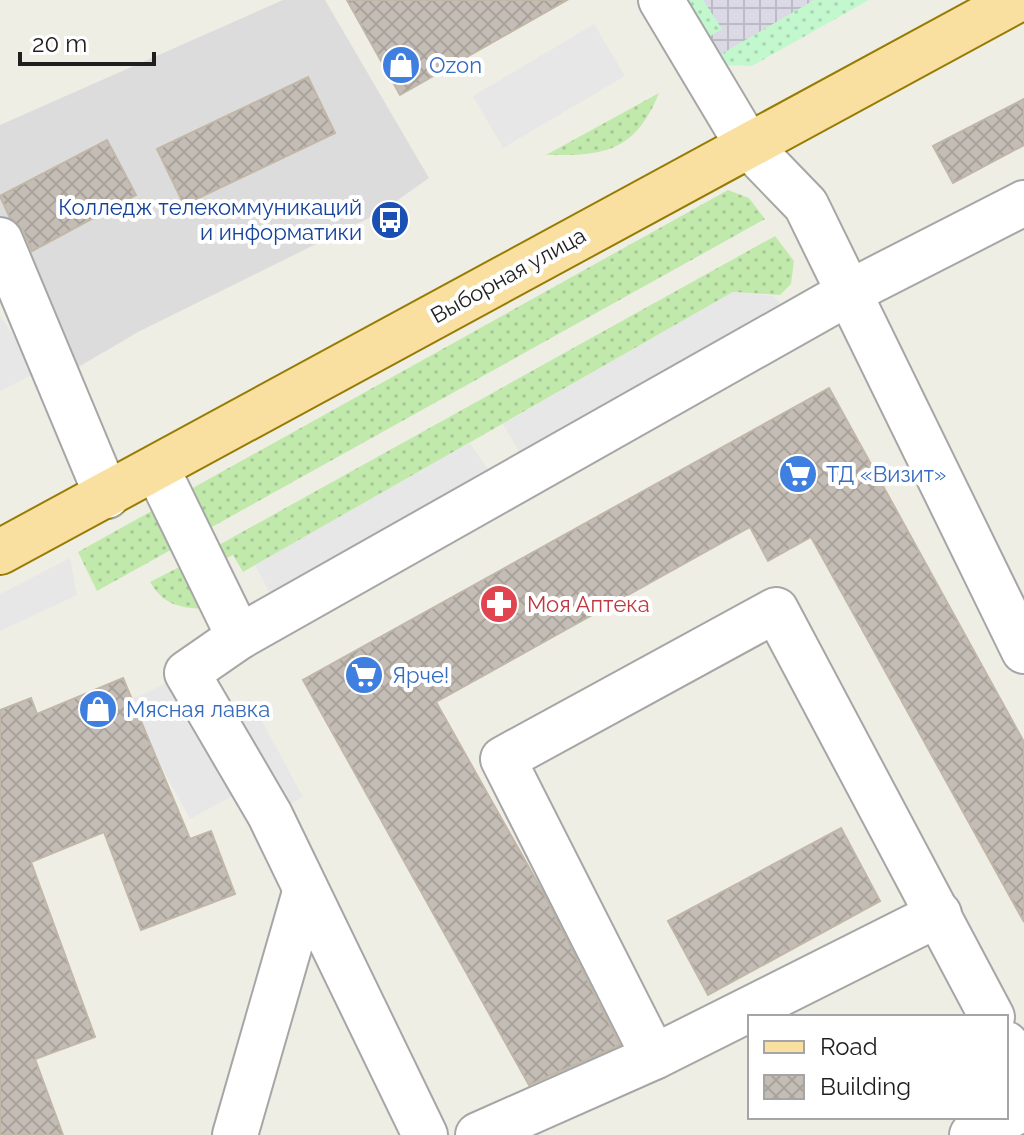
<svg xmlns="http://www.w3.org/2000/svg" width="1024" height="1135" font-family="Raleway,sans-serif">
  <style>
    .residential { fill: #dddcdc }
    .grass { fill: url(#grass-dots) }
    .park { fill: url(#park-dots) }
    .parking { fill: #e7e7e7 }
    .plaza { fill: url(#plaza-grid) }
    .building { fill: url(#building-cross-hatch); stroke: #c1b7a8; stroke-width: 2 }
    .lines { fill: none; stroke-linecap: round; stroke-linejoin: round }
    .minor-casing { stroke: #a6a6a6; stroke-width: 48 }
    .major-casing { stroke: #977c03; stroke-width: 48 }
    .minor { stroke: #fff; stroke-width: 44 }
    .major { stroke: #fae0a0; stroke-width: 44 }
    .labels { text-anchor: middle; dominant-baseline: central; stroke-width: 8; stroke-linejoin: round; paint-order: stroke }
    .shop-label { font-size: 22px; fill: #366cbe; stroke: #fff; text-anchor: start }
    .transit-label { font-size: 22px; fill: #164399; stroke: #fff; text-anchor: end }
    .street-label { font-size: 22px; fill: #1f1f1f; stroke: #fff }
    .health-label { font-size: 22px; fill: #be3a42; stroke: #fff; text-anchor: start }
  </style>
  <defs>
    <pattern id="grass-dots" width="8" height="8" patternUnits="userSpaceOnUse" patternTransform="scale(2)"><rect width="8" height="8" fill="#c1e9ac"/><path d="M2 2h.1M6 6h.1" fill="none" stroke="#a5c794" stroke-width="1.8" stroke-linecap="round"/></pattern>
    <pattern id="park-dots" width="8" height="8" patternUnits="userSpaceOnUse" patternTransform="scale(2)"><rect width="8" height="8" fill="#c3f8cf"/><path d="M2 2h.1M6 6h.1" fill="none" stroke="#a7d4b1" stroke-width="1.8" stroke-linecap="round"/></pattern>
    <pattern id="plaza-grid" width="8" height="8" patternUnits="userSpaceOnUse" patternTransform="scale(2)"><rect width="8" height="8" fill="#dbd9e5"/><path d="M0 4h8M4 0v8" fill="none" stroke="#bcbac4"/></pattern>
    <pattern id="building-cross-hatch" width="8" height="8" patternUnits="userSpaceOnUse" patternTransform="scale(2)"><rect width="8" height="8" fill="#c4bdb5"/><path d="M0 0l8 8M0 8l8-8" fill="none" stroke="#a8a29b"/></pattern>
  </defs>
  <rect width="100%" height="100%" fill="#efeee5"/>
  <!-- residential -->
  <polygon class="residential" points="283,0 325,0 429,178 381,212 138,332 70,372 0,226 0,125"/>
  <!-- grass -->
  <g class="grass">
    <path d="M659 93C635 152 604 156 546 155Z"/>
    <polygon points="728,190 749,198 765,219 97,591 78,552"/>
    <polygon points="775,236 794,261 791,284 780,295 733,292 243,572 233,555 225,559 217,546"/>
    <path d="M193 560 207 609C181 608 164 606 150 582Z"/>
  </g>
  <!-- park -->
  <polygon class="park" points="678,0 869,0 752,66 721,65"/>
  <!-- parking -->
  <g class="parking">
    <polygon points="594,24 625,76 503,148 473,96"/>
    <polygon points="733,292 774,296 795,323 531,472 503,424"/>
    <polygon points="0,316 38,372 0,391"/>
    <polygon points="470,443 501,489 281,613 255,565"/>
    <polygon points="70,558 77,595 0,631 0,594"/>
    <polygon points="187,673 213,718 250,699 303,797 270,815 251,786 190,819 126,702"/>
  </g>
  <!-- plaza -->
  <polygon class="plaza" points="703,0 814,0 711,60 702,41 722,29"/>
  <!-- building -->
  <g class="building">
    <polygon points="347,0 567,0 400,95"/>
    <polygon points="308,77 335,133 184,205 157,149"/>
    <polygon points="1024,99 1024,145 953,183 933,146"/>
    <polygon points="107,140 136,195 32,251 23,230 10,218 0,196"/>
    <polygon points="829,388 1024,742 1024,922 811,537 768,561 750,527 436,702 545,896 620,1045 529,1085 303,680"/>
    <polygon points="123,678 190,839 211,831 235,894 141,930 104,832 31,862 95,1037 35,1059 63,1135 0,1135 0,710 31,698 37,714"/>
    <polygon points="841,828 880,901 708,995 668,921"/>
  </g>
  <g class="lines">
    <!-- minor casing -->
    <g class="minor-casing">
      <g id="minor">
        <polyline points="661,0 747,144 806,205 1024,651"/>
        <polyline points="0,240 107,496"/>
        <polyline points="157,469 239,637"/>
        <polyline points="1006,1044 1024,1079"/>
        <polyline points="654,1057 503,759 776,610 992,1017"/>
        <polyline points="235,1135 305,892"/>
        <polyline points="425,1135 270,815 187,673 239,637 850,292 1024,203"/>
        <polyline points="478,1135 654,1057 939,914"/>
        <polyline points="972,1135 1024,1108"/>
      </g>
    </g>
    <!-- major casing -->
    <g class="major-casing">
      <polyline id="major" points="0,552 1017,0"/>
    </g>
    <!-- minor -->
    <use href="#minor" class="minor"/>
    <!-- major -->
    <use href="#major" class="major"/>
  </g>
  <!-- icons -->
  <defs>
    <g id="shop-disc" transform="scale(2)"><circle r="9.5" fill="#3f7fe0" stroke="#fff"/><path d="M-5-2.5h2.3a2.7 3.5 0 0 1 5.4 0H5L5.5 6h-11ZM-1.5-2.5h3a1.5 2.3 0 0 0-3 0Z" fill="#fff"/></g>
    <g id="bus-disc" transform="scale(2)"><circle r="9.5" fill="#1a4fb4" stroke="#fff"/><path d="M-5-6H5V4H4V6H2V4H-2V6H-4V4H-5ZM-3.5-4V0h7V-4ZM-3.5 1.2v1.5H-2V1.2ZM2 1.2v1.5H3.5V1.2Z" fill="#fff"/></g>
    <g id="supermarket-disc" transform="scale(2)"><circle r="9.5" fill="#3f7fe0" stroke="#fff"/><path d="M-6-5.5h2.5l.6 2H6L4.5 2H-2.5L-4.4-4H-6ZM-1.5 3.2a1.3 1.3 0 1 0 .1 0ZM3 3.2a1.3 1.3 0 1 0 .1 0Z" fill="#fff"/></g>
    <g id="pharmacy-disc" transform="scale(2)"><circle r="9.5" fill="#e0444e" stroke="#fff"/><path d="M-2-6h4v4h4v4h-4v4h-4v-4h-4v-4h4Z" fill="#fff"/></g>
  </defs>
  <g fill-rule="evenodd">
    <use href="#shop-disc" x="401" y="65"/>
    <use href="#bus-disc" x="390" y="220"/>
    <use href="#supermarket-disc" x="798" y="474"/>
    <use href="#pharmacy-disc" x="499" y="604"/>
    <use href="#supermarket-disc" x="364" y="675"/>
    <use href="#shop-disc" x="98" y="709"/>
  </g>
  <g class="labels">
    <!-- shop labels -->
    <g class="shop-label">
      <text x="429" y="65">Ozon</text>
      <text x="826" y="474">ТД «Визит»</text>
      <text x="392" y="675">Ярче!</text>
      <text x="126" y="709">Мясная лавка</text>
    </g>
    <!-- transit labels -->
    <g class="transit-label">
      <text x="362" y="207">Колледж телекоммуникаций<tspan x="362" dy="25">и информатики</tspan></text>
    </g>
    <!-- street labels -->
    <g class="street-label">
      <text transform="translate(508 275) rotate(-29)">Выборная улица</text>
    </g>
    <!-- health labels -->
    <g class="health-label">
      <text x="527" y="604">Моя Аптека</text>
    </g>
  </g>
  <!-- legend -->
  <rect x="748" y="1015" width="260" height="104" fill="#ffffff" stroke="#a5a5a5" stroke-width="2"/>
  <rect x="764" y="1041" width="40" height="12" fill="#fae0a0" stroke="#a5a5a5" stroke-width="2"/>
  <text x="820" y="1055" font-size="24" fill="#1f1f1f">Road</text>
  <rect x="764" y="1075" width="40" height="24" fill="url(#building-cross-hatch)" stroke="#a5a5a5" stroke-width="2"/>
  <text x="820" y="1095" font-size="24" fill="#1f1f1f">Building</text>
  <!-- scale -->
  <path d="M20 52v12h134v-12" fill="none" stroke="#1f1f1f" stroke-width="4"/>
  <text x="32" y="52" font-size="24" fill="#1f1f1f" stroke="#ffffff" stroke-width="6" paint-order="stroke">20 m</text>
</svg>
